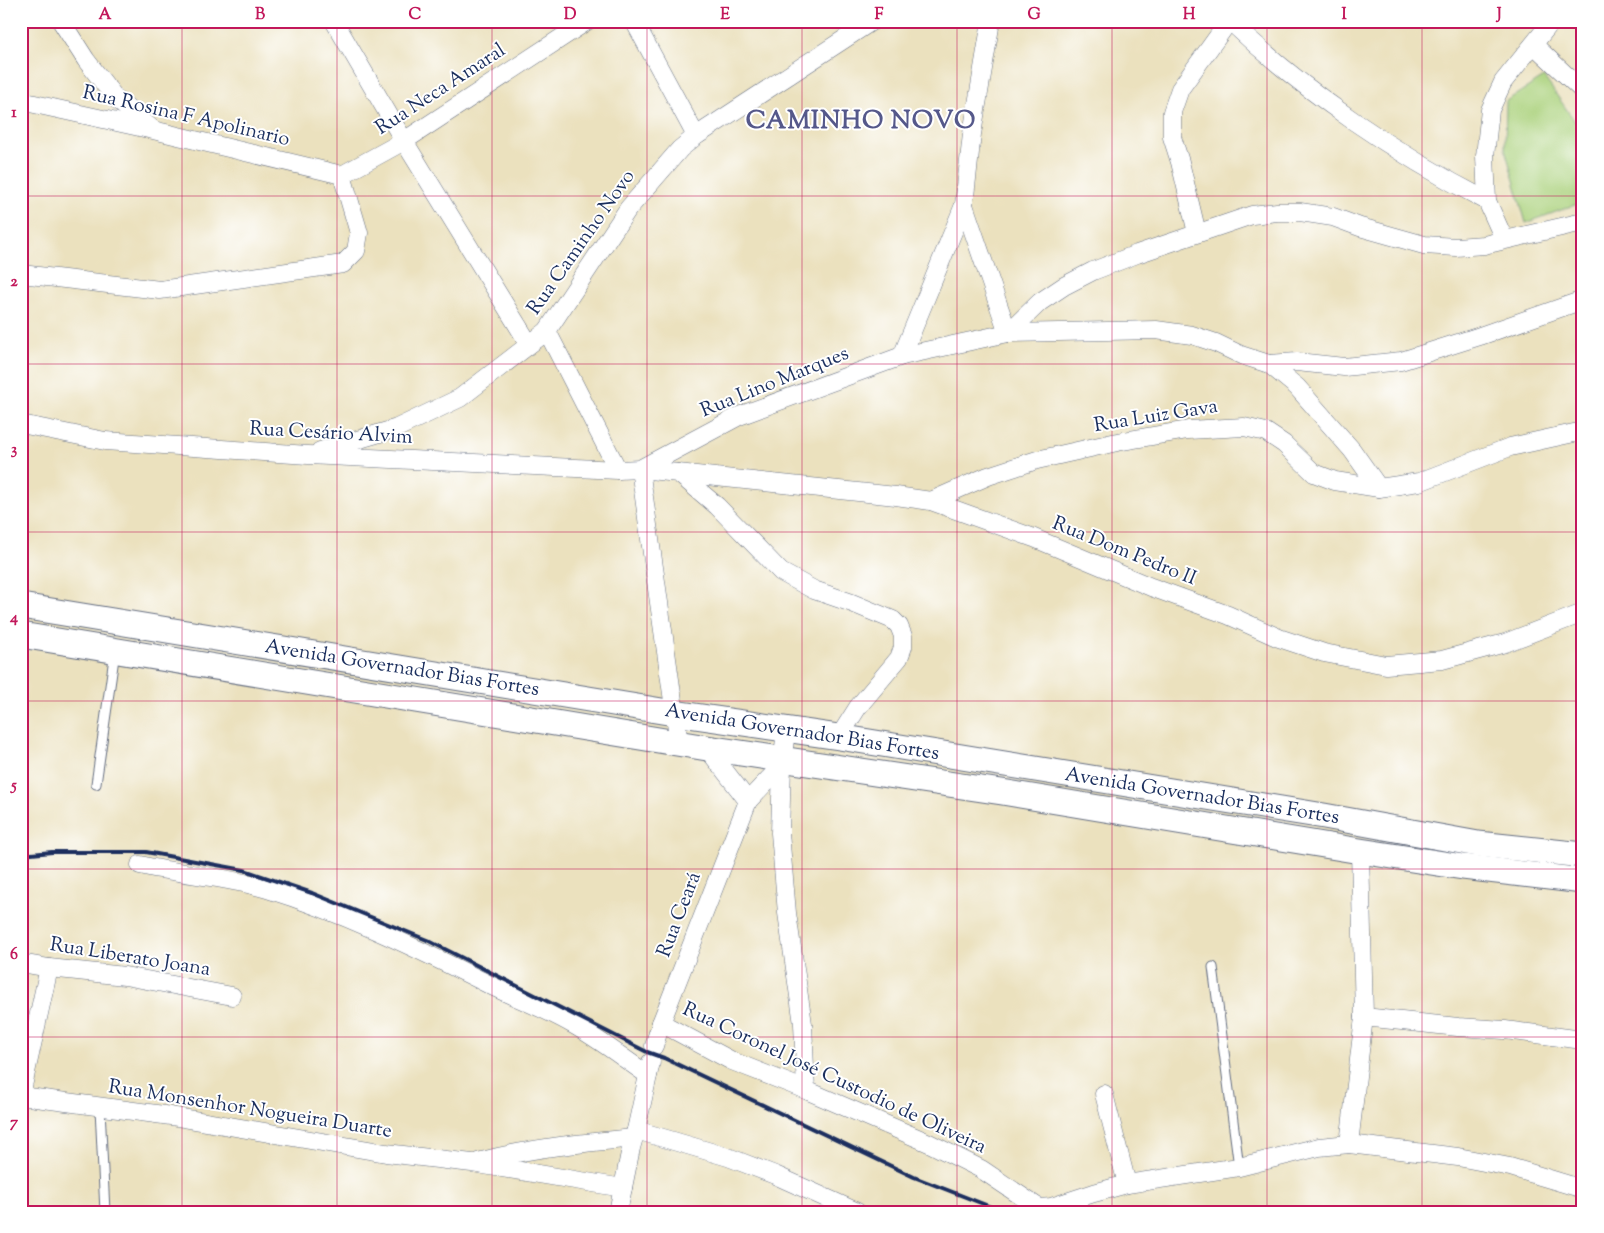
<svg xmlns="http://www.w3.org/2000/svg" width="1604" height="1233" font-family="'Sorts Mill Goudy',serif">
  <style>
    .green { fill: #aad17c; stroke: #62806d }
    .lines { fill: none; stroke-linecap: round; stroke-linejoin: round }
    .lane-casing { stroke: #646d80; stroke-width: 11 }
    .street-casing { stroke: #646d80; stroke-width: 19 }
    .secondary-casing { stroke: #646d80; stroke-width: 27 }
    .lane { stroke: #fff; stroke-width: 9 }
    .street { stroke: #fff; stroke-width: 18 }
    .secondary { stroke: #fff; stroke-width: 25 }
    .rail { stroke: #1b2f5e; stroke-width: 4 }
    .grid { fill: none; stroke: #c2185b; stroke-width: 1; stroke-opacity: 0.55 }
    .labels { text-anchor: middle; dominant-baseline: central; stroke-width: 4; stroke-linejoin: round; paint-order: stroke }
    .street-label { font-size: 20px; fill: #1b2f5e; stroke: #fff }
    .district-label { font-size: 25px; font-weight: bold; letter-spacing: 1px; fill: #55588a; stroke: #fff }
    .neatline { fill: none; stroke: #c2185b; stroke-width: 2 }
    .grid-label { font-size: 16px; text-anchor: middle; font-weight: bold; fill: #c2185b }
  </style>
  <rect width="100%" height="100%" fill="#fff"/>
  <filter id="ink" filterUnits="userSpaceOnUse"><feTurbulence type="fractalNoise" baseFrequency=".02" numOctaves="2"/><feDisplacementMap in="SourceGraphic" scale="10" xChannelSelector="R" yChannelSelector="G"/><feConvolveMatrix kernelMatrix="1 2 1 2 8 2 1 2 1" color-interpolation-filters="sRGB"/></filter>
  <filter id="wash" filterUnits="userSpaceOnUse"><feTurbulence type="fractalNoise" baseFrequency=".0096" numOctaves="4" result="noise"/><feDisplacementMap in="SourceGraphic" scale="20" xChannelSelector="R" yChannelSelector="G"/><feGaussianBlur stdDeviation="1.12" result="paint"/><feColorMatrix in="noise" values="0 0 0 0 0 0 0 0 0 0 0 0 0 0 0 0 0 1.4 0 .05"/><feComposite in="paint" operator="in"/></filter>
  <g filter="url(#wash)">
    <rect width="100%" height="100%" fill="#ebe1be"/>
    <!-- green -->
    <polygon class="green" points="1544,77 1583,133 1583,202 1526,223 1505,149 1506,101"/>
  </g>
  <g filter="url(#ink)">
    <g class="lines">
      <!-- lane casing -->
      <g class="lane-casing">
        <g id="lane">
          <polyline points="96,784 115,651"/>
          <polyline points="1213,967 1239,1167"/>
          <polyline points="100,1108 105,1212"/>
        </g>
      </g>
      <!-- street casing -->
      <g class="street-casing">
        <g id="street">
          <polyline points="61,21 86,60 116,99 151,128"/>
          <polyline points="334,21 404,141 529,344"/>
          <polyline points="634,21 696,136"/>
          <polyline points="991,21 972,134 964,205 1008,333"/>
          <path d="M1230 21C1304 92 1396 154 1487 201"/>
          <polyline points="1534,45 1583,91"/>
          <polyline points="21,101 153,130 342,175"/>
          <polyline points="342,175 404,141 587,21"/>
          <polyline points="1197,233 1180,162 1172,137 1172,112 1180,89 1229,21"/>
          <polyline points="1504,239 1487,201 1485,156 1490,110 1503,82 1552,21"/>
          <polyline points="21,274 160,290 343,264 356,251 359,233 342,175"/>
          <polyline points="547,331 618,470"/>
          <polyline points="1008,333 1040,302 1064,286 1093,271 1137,254 1252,215 1277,212 1300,212 1333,217 1360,227 1424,245 1456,247 1484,245 1583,222"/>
          <polyline points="902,356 964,205"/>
          <polyline points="1269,364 1297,362 1344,367 1401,361 1480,336 1583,300"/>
          <polyline points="21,424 105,441 308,455 618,470 640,469 896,496 931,501 1034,538 1151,587 1228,615 1279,638 1324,653 1386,665 1442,660 1505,643 1583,613"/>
          <polyline points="320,451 397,428 460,398 547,331 628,209 680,149 696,136 872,21"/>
          <polyline points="640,469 739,416 902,356 1008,333 1156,330 1192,335 1216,343 1241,355 1269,364 1297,387 1352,450 1379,488"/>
          <polyline points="640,469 679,743"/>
          <polyline points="678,473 717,506 781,572 814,590 852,603 893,620 899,626 903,636 903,647 899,658 858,707 839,737"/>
          <polyline points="931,501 988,476 1037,460 1117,442 1188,430 1244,427 1266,432 1284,444 1314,473 1335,481 1379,488 1419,482 1510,447 1583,431"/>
          <polyline points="786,730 782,765 780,833 787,913 803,1024 806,1090"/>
          <polyline points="707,748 748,801"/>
          <path d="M140 865C182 875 226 876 267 889 341 912 410 945 480 980 510 996 543 1007 572 1024 599 1039 623 1058 648 1075"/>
          <polyline points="21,963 49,968 125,976 232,996"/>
          <polyline points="1364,1017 1458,1027 1505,1030 1583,1040"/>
          <polyline points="661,1023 732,1061 806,1090 929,1143 981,1169 1036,1206 1041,1208 1051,1207 1094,1193 1127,1184 1239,1167 1319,1147 1349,1144 1458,1157 1510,1167 1583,1189"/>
          <polyline points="654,1046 661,1023 748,801 782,765"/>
          <polyline points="1104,1094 1127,1184"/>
          <polyline points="21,1095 49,968"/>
          <polyline points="21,1096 171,1116 386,1153 472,1163 623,1188"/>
          <polyline points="636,1130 728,1157 775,1175 857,1212"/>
          <polyline points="1349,1144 1364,1017 1360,851"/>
          <path d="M478 1162C529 1148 581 1143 634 1138"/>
          <polyline points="618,1212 631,1148 636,1130 651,1062"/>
        </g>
      </g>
      <!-- secondary casing -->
      <g class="secondary-casing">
        <g id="secondary">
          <polyline points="21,606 674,713 839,737 1324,816 1478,844 1583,855"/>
          <polyline points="21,635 707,748 1002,792 1360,851 1463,867 1583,881"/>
        </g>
      </g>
      <!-- lane -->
      <use href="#lane" class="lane"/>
      <!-- street -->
      <use href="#street" class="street"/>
      <!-- secondary -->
      <use href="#secondary" class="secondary"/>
      <!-- rail -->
      <polyline class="rail" points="21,855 52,852 146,852 244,870 312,893 427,940 647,1052 664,1058 914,1177 1004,1212"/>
    </g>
  </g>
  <!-- grid -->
  <path class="grid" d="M182 21V1212M337 21V1212M492 21V1212M647 21V1212M802 21V1212M957 21V1212M1112 21V1212M1267 21V1212M1422 21V1212M21 196H1583M21 364H1583M21 532H1583M21 701H1583M21 869H1583M21 1037H1583"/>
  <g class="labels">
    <!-- street labels -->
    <g class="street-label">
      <text transform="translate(441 90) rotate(-33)">Rua Neca Amaral</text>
      <text transform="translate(186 117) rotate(13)">Rua Rosina F Apolinario</text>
      <text transform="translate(582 243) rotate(-55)">Rua Caminho Novo</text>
      <text transform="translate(775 383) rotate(-22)">Rua Lino Marques</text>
      <text transform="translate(1156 417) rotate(-9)">Rua Luiz Gava</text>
      <text transform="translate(331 434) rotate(3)">Rua Cesário Alvim</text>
      <text transform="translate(1124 552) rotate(22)">Rua Dom Pedro II</text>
      <text transform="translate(402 669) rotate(9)">Avenida Governador Bias Fortes</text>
      <text transform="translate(802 733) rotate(9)">Avenida Governador Bias Fortes</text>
      <text transform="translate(1202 797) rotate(9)">Avenida Governador Bias Fortes</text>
      <text transform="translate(680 915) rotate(-69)">Rua Ceará</text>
      <text transform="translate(130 958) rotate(9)">Rua Liberato Joana</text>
      <text transform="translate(834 1079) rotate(25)">Rua Coronel José Custodio de Oliveira</text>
      <text transform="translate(250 1110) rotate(9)">Rua Monsenhor Nogueira Duarte</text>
    </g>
    <!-- district labels -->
    <g class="district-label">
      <text x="861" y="122">CAMINHO NOVO</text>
    </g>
  </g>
  <!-- margin -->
  <rect width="1604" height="1233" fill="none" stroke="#fff" stroke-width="55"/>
  <rect x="28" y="28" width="1548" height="1178" class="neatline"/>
  <g class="grid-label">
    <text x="105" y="19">A</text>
    <text x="260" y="19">B</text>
    <text x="415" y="19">C</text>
    <text x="570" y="19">D</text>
    <text x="725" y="19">E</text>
    <text x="879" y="19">F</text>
    <text x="1034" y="19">G</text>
    <text x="1189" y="19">H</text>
    <text x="1344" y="19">I</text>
    <text x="1499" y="19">J</text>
    <text x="14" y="117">1</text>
    <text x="14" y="286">2</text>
    <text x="14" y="454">3</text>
    <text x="14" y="622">4</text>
    <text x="14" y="790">5</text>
    <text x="14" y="959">6</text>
    <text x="14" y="1127">7</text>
  </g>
</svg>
